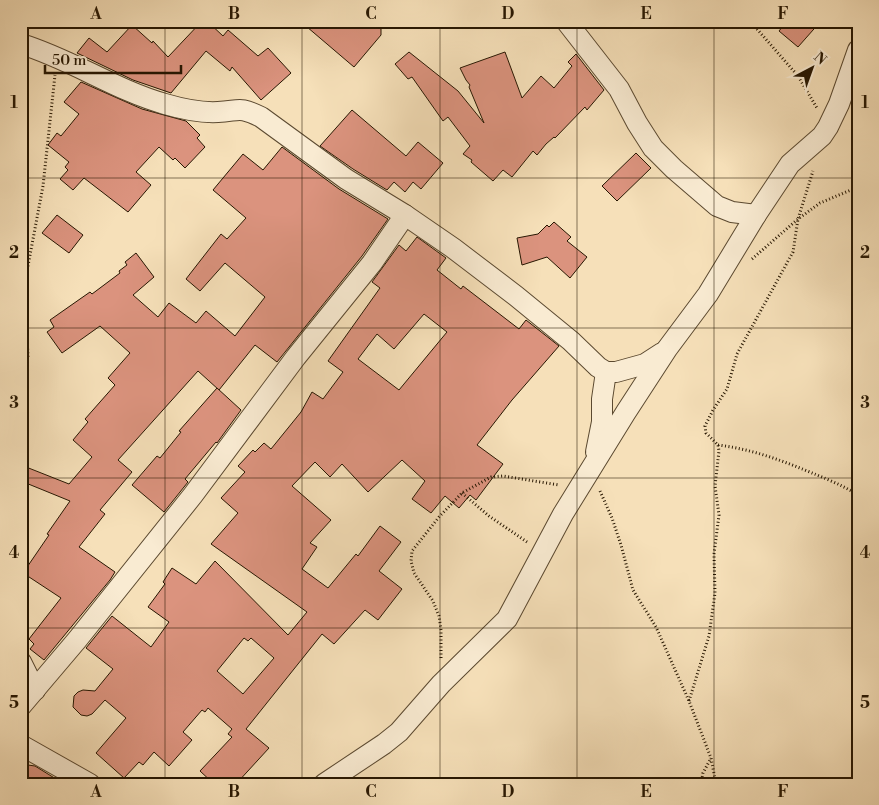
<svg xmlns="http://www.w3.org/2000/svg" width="879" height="805" font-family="'Libre Bodoni',serif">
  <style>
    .building { fill: #db937e; stroke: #271702; fill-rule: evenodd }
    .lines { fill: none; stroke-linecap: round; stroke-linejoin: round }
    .minor-casing { stroke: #5b4930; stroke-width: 22 }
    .path { stroke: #271702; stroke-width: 3; stroke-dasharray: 1 2.5; stroke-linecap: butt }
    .minor { stroke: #f9ebd2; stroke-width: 20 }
    .grid { fill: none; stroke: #271702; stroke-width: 1; stroke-opacity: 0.55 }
    .neatline { fill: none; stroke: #271702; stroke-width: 2 }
    .grid-label { font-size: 16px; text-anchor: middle; font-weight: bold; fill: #271702 }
  </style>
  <rect width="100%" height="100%" fill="#f6e0b9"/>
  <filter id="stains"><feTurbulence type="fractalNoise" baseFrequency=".004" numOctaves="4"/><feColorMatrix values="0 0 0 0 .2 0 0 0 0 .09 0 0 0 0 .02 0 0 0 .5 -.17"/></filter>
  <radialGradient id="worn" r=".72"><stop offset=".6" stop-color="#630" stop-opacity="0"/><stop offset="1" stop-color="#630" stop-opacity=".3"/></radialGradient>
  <!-- building -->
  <g class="building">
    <polygon points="202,21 207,21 223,36 228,30 258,56 268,48 291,73 261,100 232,67 230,71 206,51 171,93 133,80 77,53 89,38 107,52 132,25 152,43 153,41 168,57"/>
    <polygon points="300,21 371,21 381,29 381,35 354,67"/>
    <polygon points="787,21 821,21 798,47 779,31"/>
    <polygon points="409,52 458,91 484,123 469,87 470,85 466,80 460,68 505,52 522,98 541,76 554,88 572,66 568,62 576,54 604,90 587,110 585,107 555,138 554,137 546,144 537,155 533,151 512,177 503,170 493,181 471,162 472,160 463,154 470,146 448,117 443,121 412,77 408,79 395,64"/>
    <polygon points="81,82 142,109 186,121 200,135 197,138 205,147 185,168 175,158 173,160 159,147 136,172 151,185 128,212 84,178 73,190 60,179 68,170 65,167 69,162 48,145 57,133 61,136 79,114 64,102"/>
    <polygon points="352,110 406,156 418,142 443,163 421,189 413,182 405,192 394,182 387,190 353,169 320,146"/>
    <polygon points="282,147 339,189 388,219 362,256 277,362 255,345 219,390 198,371 118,460 132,472 100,510 105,514 79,547 115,572 110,580 44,660 30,649 34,644 29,639 61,598 23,573 49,535 47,534 70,501 21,481 21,465 69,484 92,457 73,440 88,422 85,419 115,385 108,378 130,353 100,326 62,353 47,332 54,327 50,320 90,292 92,294 120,273 119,271 127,265 125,262 136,253 154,277 133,295 158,317 169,303 196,323 206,311 235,336 265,297 225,263 200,291 186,279 221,234 227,239 246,218 213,190 243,154 263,170"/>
    <polygon points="636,153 651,168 617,201 602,186"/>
    <polygon points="57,215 83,235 69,253 42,233"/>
    <polygon points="554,222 571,237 567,241 587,257 570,278 547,257 522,265 517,238 538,234 547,225 549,227"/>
    <path d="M417 237 446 258 437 270 461 289 463 286 519 329 526 320 559 346 512 400 477 445 503 464 476 500 470 495 459 508 445 496 431 513 412 499 425 481 402 460 368 492 342 464 330 477 315 462 292 486 331 520 310 543 317 547 302 569 328 588 356 554 358 556 380 526 401 542 379 571 402 589 378 620 365 610 334 644 322 634 246 729 269 748 236 784H214L200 771 232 737 228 734 232 729 208 708 205 712 202 710 183 732 192 740 169 766 154 752 143 765 139 762 124 778 96 753 126 718 105 700 92 714 87 716 81 715 73 707 74 696 78 692 83 690 95 691 113 669 86 648 112 616 151 647 169 622 148 607 165 584 163 582 172 568 196 584 215 561 288 635 307 612 211 544 238 513 221 498 245 472 238 466 253 450 255 452 264 443 271 449 301 412 312 392 323 399 343 372 328 361 380 288 372 282 399 245 406 251ZM424 314 447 332 399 390 358 359 377 334 394 349ZM244 638 248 641 251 638 274 658 243 694 217 671Z"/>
    <polygon points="217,388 241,410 217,443 216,442 185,479 188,482 164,512 132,485 157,456 160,458 181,432 179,431"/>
    <polygon points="21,764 35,766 56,779 55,784 21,784"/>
  </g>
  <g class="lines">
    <!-- minor casing -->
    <g class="minor-casing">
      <g id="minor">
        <polyline points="566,21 619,89 637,123 653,148 674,169 717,206 732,212 756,215"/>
        <path d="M21 44C71 59 115 90 165 104 182 109 200 113 218 112 240 111 239 106 261 117L346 179 405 215 453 248 516 296 571 341 598 367 606 372H616L645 364 662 353"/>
        <polyline points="596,452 602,422 602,399 606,372"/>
        <polyline points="21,662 35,690"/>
        <polyline points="21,706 77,640 193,495 296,357 372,263 405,215"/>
        <polyline points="21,745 90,784"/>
        <polyline points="324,784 384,744 399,732 441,684 507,619 563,514 626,412 667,349 708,294 756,215 790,164 822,136 828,127 839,104 858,50"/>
      </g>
    </g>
    <!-- path -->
    <g class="path">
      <polyline points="750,21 798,76 817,108"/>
      <polyline points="752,259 798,219 820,203 858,187"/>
      <polyline points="21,384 28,357 25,292 27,271 43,186 55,75"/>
      <path d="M718 445C751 449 781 460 812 473 827 479 844 486 858 495"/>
      <polyline points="600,491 612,518 621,545 633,590 656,627 689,701 711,758 716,784"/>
      <polyline points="462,493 489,516 527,542"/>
      <polyline points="441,658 441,630 439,616 433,601 414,573 411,561 412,551 439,517 462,493 491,477 503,476 559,485"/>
      <polyline points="689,701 709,636 715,593 714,554 719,515 715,486 719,451 718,445 706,433 705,426 713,410 727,389 737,354 793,252 798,219 813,171"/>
      <polyline points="701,784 703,773 711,758"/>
    </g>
    <!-- minor -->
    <use href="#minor" class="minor"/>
  </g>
  <!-- grid -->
  <path class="grid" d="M165 21V784M302 21V784M440 21V784M577 21V784M714 21V784M21 178H858M21 328H858M21 478H858M21 628H858"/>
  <!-- margin -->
  <rect width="879" height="805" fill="none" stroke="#f6e0b9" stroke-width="55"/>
  <!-- north arrow -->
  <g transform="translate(812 68) rotate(41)" stroke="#f9ebd2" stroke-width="4" paint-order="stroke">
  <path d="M0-4L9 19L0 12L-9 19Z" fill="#271702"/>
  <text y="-8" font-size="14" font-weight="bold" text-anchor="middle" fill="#271702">N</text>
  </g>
  <!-- scale -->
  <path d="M45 65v8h136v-8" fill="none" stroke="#271702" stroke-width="2.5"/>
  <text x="52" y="65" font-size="15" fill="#271702" stroke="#f9ebd2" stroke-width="4" paint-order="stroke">50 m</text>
  <rect x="28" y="28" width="824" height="750" class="neatline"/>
  <g class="grid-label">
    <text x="96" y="19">A</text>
    <text x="234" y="19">B</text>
    <text x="371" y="19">C</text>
    <text x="508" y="19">D</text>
    <text x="646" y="19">E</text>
    <text x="783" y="19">F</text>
    <text x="14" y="108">1</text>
    <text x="865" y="108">1</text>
    <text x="14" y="258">2</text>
    <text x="865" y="258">2</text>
    <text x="14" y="408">3</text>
    <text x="865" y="408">3</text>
    <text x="14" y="558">4</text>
    <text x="865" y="558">4</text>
    <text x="14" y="708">5</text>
    <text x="865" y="708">5</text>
    <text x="96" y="797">A</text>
    <text x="234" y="797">B</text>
    <text x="371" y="797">C</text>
    <text x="508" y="797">D</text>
    <text x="646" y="797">E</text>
    <text x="783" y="797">F</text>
  </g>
  <rect width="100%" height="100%" filter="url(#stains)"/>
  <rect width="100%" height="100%" fill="url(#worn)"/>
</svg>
